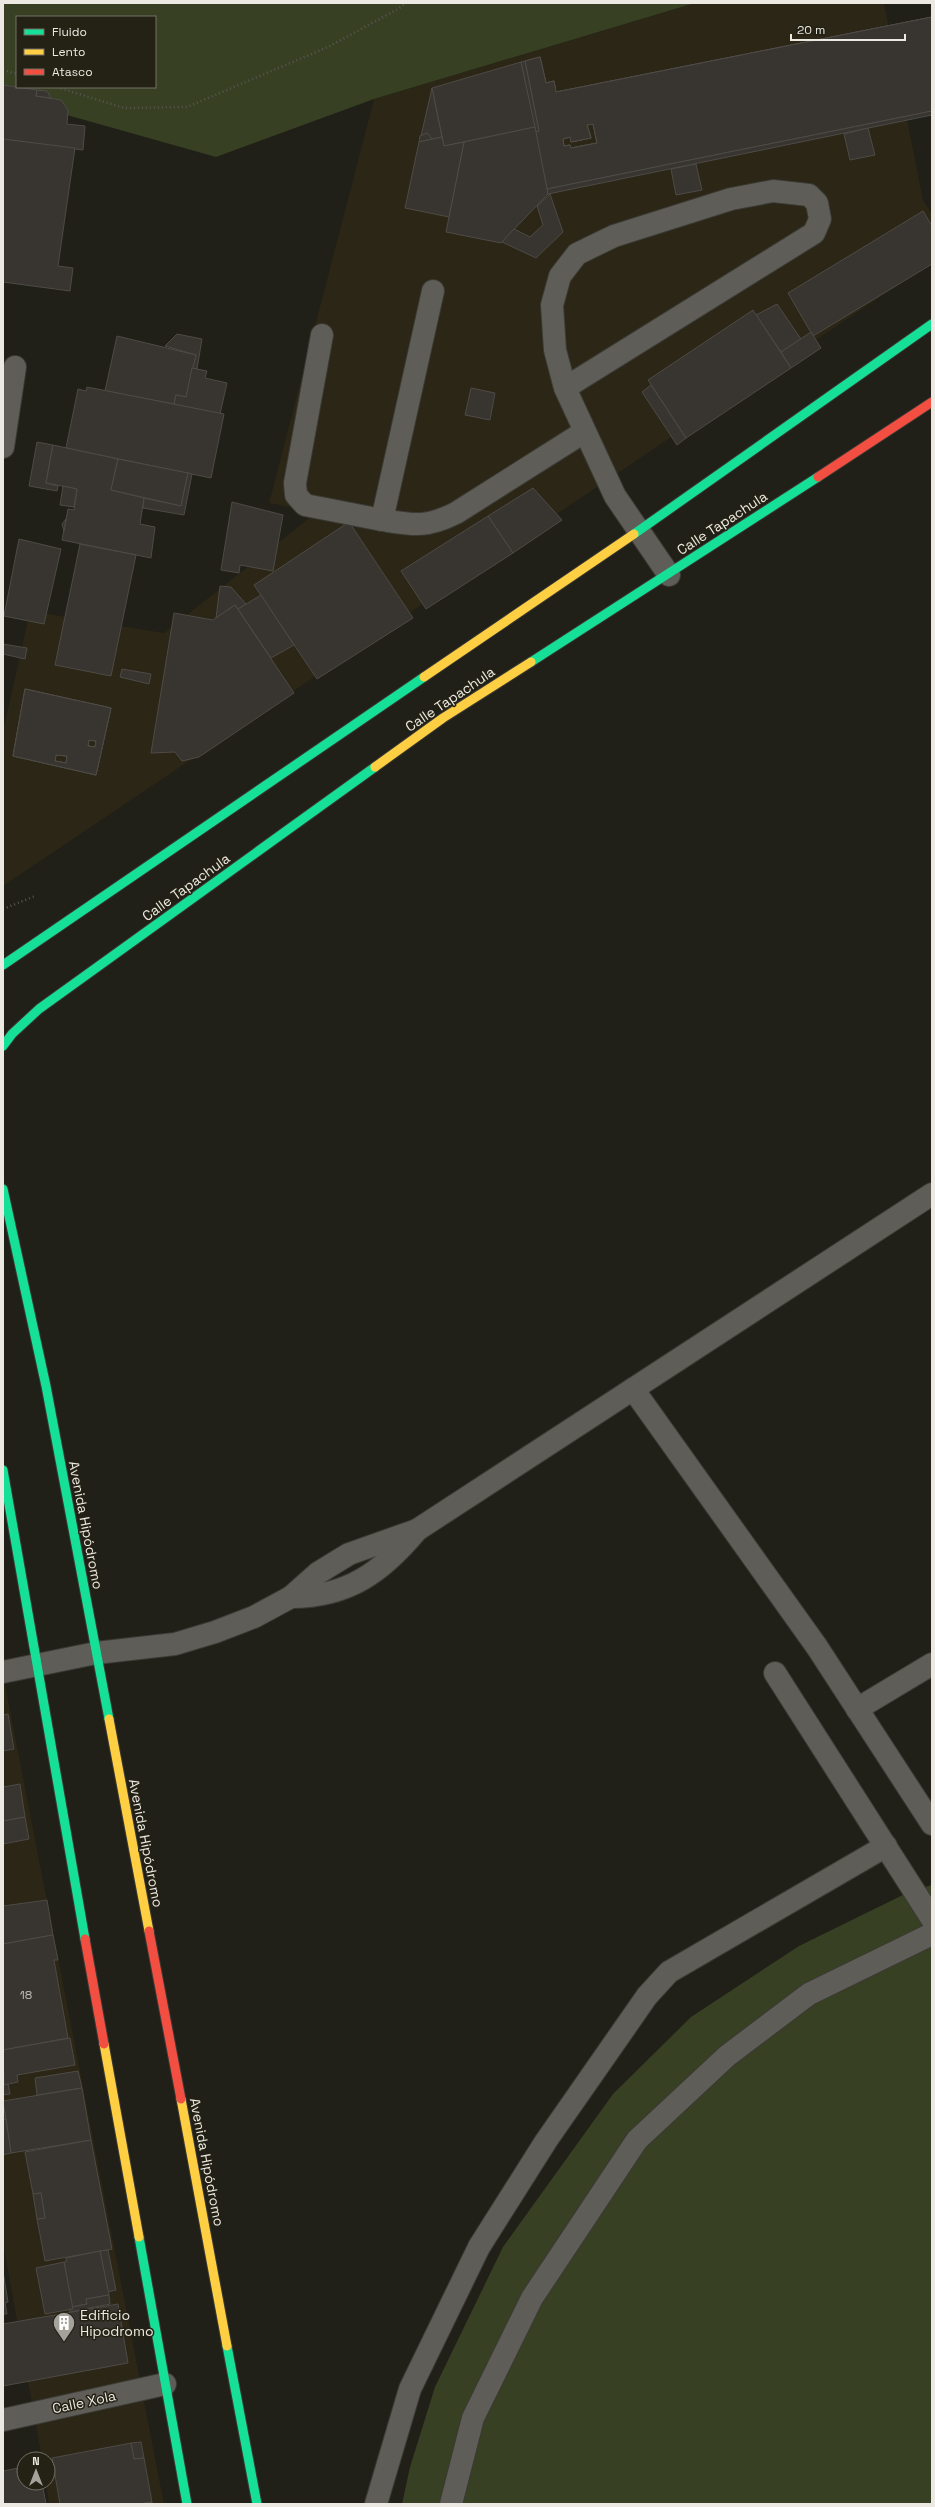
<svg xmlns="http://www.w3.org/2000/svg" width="935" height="2507" font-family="'Space Grotesk',sans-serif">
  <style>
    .built { fill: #2b2615 }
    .green { fill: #374023; fill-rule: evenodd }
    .building { fill: #383531; stroke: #4e4a46; fill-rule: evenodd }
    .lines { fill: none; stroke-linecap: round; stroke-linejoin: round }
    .lane-casing { stroke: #3b3a34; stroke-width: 24 }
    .street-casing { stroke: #3b3a34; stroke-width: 24 }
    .fast-casing { stroke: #3b3a34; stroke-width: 11 }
    .slow-casing { stroke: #3b3a34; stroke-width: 11 }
    .jam-casing { stroke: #3b3a34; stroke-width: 11 }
    .path { stroke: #585652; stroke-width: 2.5; stroke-dasharray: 1 3; stroke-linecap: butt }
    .lane { stroke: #5e5d58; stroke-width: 22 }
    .street { stroke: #5e5d58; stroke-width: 22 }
    .fast { stroke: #16e098; stroke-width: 9 }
    .slow { stroke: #ffcf43; stroke-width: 9 }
    .jam { stroke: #f24e42; stroke-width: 9 }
    .labels { text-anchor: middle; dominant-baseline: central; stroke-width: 3; stroke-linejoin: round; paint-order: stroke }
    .number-label { font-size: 12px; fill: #bebcb5 }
    .street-label { font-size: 14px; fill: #ebe9e1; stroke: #242115 }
    .poi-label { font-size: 14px; fill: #ebe9e1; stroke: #242115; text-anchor: start }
  </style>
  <rect width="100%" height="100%" fill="#201f18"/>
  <!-- built -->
  <g class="built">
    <polygon points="695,3 884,3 923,200 932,214 932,262 3,886 3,731 30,611 164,633 317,512 269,503 374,99"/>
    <polygon points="3,1674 164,2504 49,2504 46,2483 48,2483 48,2459 42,2459 3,2243"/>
  </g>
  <!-- green -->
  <g class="green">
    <path d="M3 3H695L374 99 216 157 3 97ZM17 17H155V87H17Z"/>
    <polygon points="932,1885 932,2504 402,2504 410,2467 435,2387 503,2247 613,2094 691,2017 799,1946 913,1890"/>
  </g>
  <!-- building -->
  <g class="building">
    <path d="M932 17V111L547 189 535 132 539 131 525 61 540 57 546 83 554 81 556 92ZM593 124 597 143 571 148 570 145 564 146 563 139 570 137 571 142 591 138 587 125Z"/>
    <path d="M932 17V111L547 189 535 132 539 131 525 61 540 57 546 83 554 81 556 92ZM593 124 597 143 571 148 570 145 564 146 563 139 570 137 571 142 591 138 587 125Z"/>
    <path d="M932 17V111L547 189 535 132 539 131 525 61 540 57 546 83 554 81 556 92ZM593 124 597 143 571 148 570 145 564 146 563 139 570 137 571 142 591 138 587 125Z"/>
    <polygon points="525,61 539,131 535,132 521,62"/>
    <polygon points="521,62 535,127 444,146 432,88"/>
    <polygon points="3,85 37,90 36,96 61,100 68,110 67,124 85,126 83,150 3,139"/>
    <polygon points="432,88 442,137 432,139 427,133 421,136"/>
    <polygon points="37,90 47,91 51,98 36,96"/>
    <polygon points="932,111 932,115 548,194 547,189"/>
    <polygon points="535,127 548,194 501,243 446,232 464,142"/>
    <polygon points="868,128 875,155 850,160 844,134"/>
    <polygon points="427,133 432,139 419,142 420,136"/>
    <polygon points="442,137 444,146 464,142 449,217 405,208 419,142"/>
    <polygon points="3,139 75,148 58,266 73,268 70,291 3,282"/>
    <polygon points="696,164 702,190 676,195 671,169"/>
    <polygon points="550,194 563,232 536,258 502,242 514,229 530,237 543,225 537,206"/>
    <polygon points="923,211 932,226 932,264 813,336 788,293"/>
    <polygon points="777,304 801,339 781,352 756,315"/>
    <polygon points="753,310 791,368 686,438 648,380"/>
    <polygon points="811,332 821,348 791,368 781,352"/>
    <polygon points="177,334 202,339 197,369 192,368 196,355 165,346"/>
    <polygon points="117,336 196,355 186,397 176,395 174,404 105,391"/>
    <polygon points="192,368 207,371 205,378 227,383 220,414 174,404 176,395 186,397"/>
    <polygon points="651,385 686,438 677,445 642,392"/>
    <polygon points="87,387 224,414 211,478 66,448 78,389 86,391"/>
    <polygon points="471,388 495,393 490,420 465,415"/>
    <polygon points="37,442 53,445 46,483 58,486 57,491 29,486"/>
    <polygon points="53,445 118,459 111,490 144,498 140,524 155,527 151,558 62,540 68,509 74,510 77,489 46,483"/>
    <polygon points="118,459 188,473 181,506 111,490"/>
    <polygon points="188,473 192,474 184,515 143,508 144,498 181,506"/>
    <polygon points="63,486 77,489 74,507 60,505"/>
    <polygon points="533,488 562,520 513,553 488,516"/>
    <polygon points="232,502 283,515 273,571 240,565 239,573 221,570"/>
    <polygon points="488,516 513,553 426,609 401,571"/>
    <polygon points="66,519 64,531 62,524"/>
    <polygon points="349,522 413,618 317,679 254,585"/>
    <polygon points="19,539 61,549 44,624 4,616"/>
    <polygon points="80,544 136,555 111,676 55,665"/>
    <polygon points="220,586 231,587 246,604 238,609 235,605 216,618"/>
    <polygon points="261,595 294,645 271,658 238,609"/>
    <polygon points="235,605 294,693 199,757 182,761 175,752 151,753 174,613 213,620"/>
    <polygon points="3,644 27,648 25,659 3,654"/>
    <polygon points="122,669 151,674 149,684 120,677"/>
    <path d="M25 689 111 708 96 775 13 756ZM89 740 96 741 95 747 88 746ZM56 755 67 756 66 763 55 761Z"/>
    <path d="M25 689 111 708 96 775 13 756ZM89 740 96 741 95 747 88 746ZM56 755 67 756 66 763 55 761Z"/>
    <path d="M25 689 111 708 96 775 13 756ZM89 740 96 741 95 747 88 746ZM56 755 67 756 66 763 55 761Z"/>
    <polygon points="8,1714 14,1749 3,1751 3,1715"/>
    <polygon points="20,1784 25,1817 3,1821 3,1787"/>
    <polygon points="25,1817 29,1839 3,1844 3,1821"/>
    <polygon points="47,1900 53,1935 3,1944 3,1906"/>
    <polygon points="53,1935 58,1960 54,1960 68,2038 3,2050 3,1944"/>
    <polygon points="70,2038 75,2065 17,2075 18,2082 4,2085 3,2050"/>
    <polygon points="78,2071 82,2088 37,2095 35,2078"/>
    <polygon points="3,2081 4,2085 8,2084 10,2094 3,2095"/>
    <polygon points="82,2088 91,2140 11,2153 3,2101"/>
    <polygon points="3,2104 6,2119 3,2120"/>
    <polygon points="6,2119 11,2153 3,2155 3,2120"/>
    <polygon points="91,2140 112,2249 45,2261 37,2219 45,2218 41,2193 33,2194 25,2152"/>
    <polygon points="41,2193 45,2218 37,2219 33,2194"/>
    <polygon points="108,2250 116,2290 108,2292 100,2251"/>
    <polygon points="100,2251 109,2295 86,2299 87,2304 72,2307 64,2262 66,2262 66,2258"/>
    <polygon points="64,2262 73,2309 45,2314 36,2268"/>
    <polygon points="3,2271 8,2302 5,2303 7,2314 3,2314"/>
    <polygon points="109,2295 110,2304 70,2312 69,2310 73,2309 72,2307 87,2304 86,2299"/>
    <polygon points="118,2304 128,2363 3,2386 3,2324"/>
    <polygon points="141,2442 144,2458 134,2459 131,2443"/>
    <polygon points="131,2443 134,2459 144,2458 152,2502 139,2504 60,2504 52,2458"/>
    <polygon points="24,2467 24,2483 42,2483 46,2504 3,2504 3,2471"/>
    <polygon points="152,2502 152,2504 139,2504"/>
  </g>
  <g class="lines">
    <!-- lane casing -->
    <g class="lane-casing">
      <g id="lane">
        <path d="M433 291 382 520C414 525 426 528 456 513L584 432"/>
        <polyline points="322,335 295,483 296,495 305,505 382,520"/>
        <polyline points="565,388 814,233 820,219 817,203 809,195 773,191 731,199 614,236 577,254 560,276 552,305 555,350 565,388 615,496 669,575"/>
        <polyline points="633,1389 817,1647 932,1824"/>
        <path d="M291 1597C348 1597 382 1572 417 1530"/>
        <polyline points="96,1653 175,1644 215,1632 254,1617 291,1597 318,1573 349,1554 417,1530 932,1194"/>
        <polyline points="775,1673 932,1919"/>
        <polyline points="857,1709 932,1664"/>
        <polyline points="376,2504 410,2389 479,2247 546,2141 647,1996 669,1972 886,1846"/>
        <polyline points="451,2504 473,2418 532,2298 637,2140 727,2056 809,1994 932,1934"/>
      </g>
    </g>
    <!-- street casing -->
    <g class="street-casing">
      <g id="street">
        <polyline points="3,447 15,367"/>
        <polyline points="3,1672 96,1653"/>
        <polyline points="3,2420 165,2384"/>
      </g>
    </g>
    <!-- fast casing -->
    <g class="fast-casing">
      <g id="fast">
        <polyline points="634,534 932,324"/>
        <polyline points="531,662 818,477"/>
        <polyline points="3,965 424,677"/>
        <polyline points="3,1046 12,1034 39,1009 375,767"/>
        <polyline points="3,1189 46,1386 109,1719"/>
        <polyline points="3,1470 85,1939"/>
        <polyline points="139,2237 187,2504"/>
        <polyline points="227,2346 257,2504"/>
      </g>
    </g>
    <!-- slow casing -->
    <g class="slow-casing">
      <g id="slow">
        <polyline points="424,677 634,534"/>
        <polyline points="375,767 443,718 531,662"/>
        <polyline points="109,1719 149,1931"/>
        <polyline points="104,2044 139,2237"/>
        <polyline points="181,2099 227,2346"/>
      </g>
    </g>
    <!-- jam casing -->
    <g class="jam-casing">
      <g id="jam">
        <polyline points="818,477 932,402"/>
        <polyline points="149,1931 181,2099"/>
        <polyline points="85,1939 104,2044"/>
      </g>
    </g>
    <!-- path -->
    <g class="path">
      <polyline points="3,70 17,74"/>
      <polyline points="57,87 124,108 187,107 328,47 398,9 406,3"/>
      <polyline points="3,909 35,896"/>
    </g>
    <!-- lane -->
    <use href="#lane" class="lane"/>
    <!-- street -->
    <use href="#street" class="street"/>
    <!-- fast -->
    <use href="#fast" class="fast"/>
    <!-- slow -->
    <use href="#slow" class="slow"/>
    <!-- jam -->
    <use href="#jam" class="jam"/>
  </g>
  <!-- icons -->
  <defs>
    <g id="building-pin" transform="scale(1.15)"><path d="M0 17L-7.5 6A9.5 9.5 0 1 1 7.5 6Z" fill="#a4a29b" stroke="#242115"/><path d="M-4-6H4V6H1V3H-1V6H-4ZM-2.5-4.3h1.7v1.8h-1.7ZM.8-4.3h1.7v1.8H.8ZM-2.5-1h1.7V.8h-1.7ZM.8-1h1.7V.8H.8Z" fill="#fff"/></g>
  </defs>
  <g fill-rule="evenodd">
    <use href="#building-pin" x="64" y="2323"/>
  </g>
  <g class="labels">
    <!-- number labels -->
    <g class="number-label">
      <text x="26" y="1995">18</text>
    </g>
    <!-- street labels -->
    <g class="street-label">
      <text transform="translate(722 523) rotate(-33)">Calle Tapachula</text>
      <text transform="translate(450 699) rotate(-34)">Calle Tapachula</text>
      <text transform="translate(186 887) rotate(-36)">Calle Tapachula</text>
      <text transform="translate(86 1525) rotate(79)">Avenida Hipódromo</text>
      <text transform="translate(146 1843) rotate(79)">Avenida Hipódromo</text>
      <text transform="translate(207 2162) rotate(79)">Avenida Hipódromo</text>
      <text transform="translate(84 2402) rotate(-12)">Calle Xola</text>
    </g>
    <!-- poi labels -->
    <g class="poi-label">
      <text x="80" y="2315">Edificio<tspan x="80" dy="16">Hipodromo</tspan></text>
    </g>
  </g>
  <!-- border -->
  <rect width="935" height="2507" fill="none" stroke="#ebe9e1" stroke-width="8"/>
  <!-- legend -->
  <rect x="16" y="16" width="140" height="72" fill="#242115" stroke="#747167"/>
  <rect x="24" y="29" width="20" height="6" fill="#16e098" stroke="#747167"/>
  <text x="52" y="36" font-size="12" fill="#ebe9e1">Fluido</text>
  <rect x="24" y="49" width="20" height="6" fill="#ffcf43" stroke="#747167"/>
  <text x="52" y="56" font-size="12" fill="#ebe9e1">Lento</text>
  <rect x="24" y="69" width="20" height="6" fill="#f24e42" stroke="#747167"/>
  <text x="52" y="76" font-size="12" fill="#ebe9e1">Atasco</text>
  <!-- north arrow -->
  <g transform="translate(36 2471)"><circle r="19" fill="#242115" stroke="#747167"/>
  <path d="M0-3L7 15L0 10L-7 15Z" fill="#a4a29b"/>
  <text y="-6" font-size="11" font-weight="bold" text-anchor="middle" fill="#ebe9e1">N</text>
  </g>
  <!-- scale -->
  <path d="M791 34v6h114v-6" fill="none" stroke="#ebe9e1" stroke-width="2"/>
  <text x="797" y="34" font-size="12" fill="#ebe9e1" stroke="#242115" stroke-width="3" paint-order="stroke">20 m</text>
</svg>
